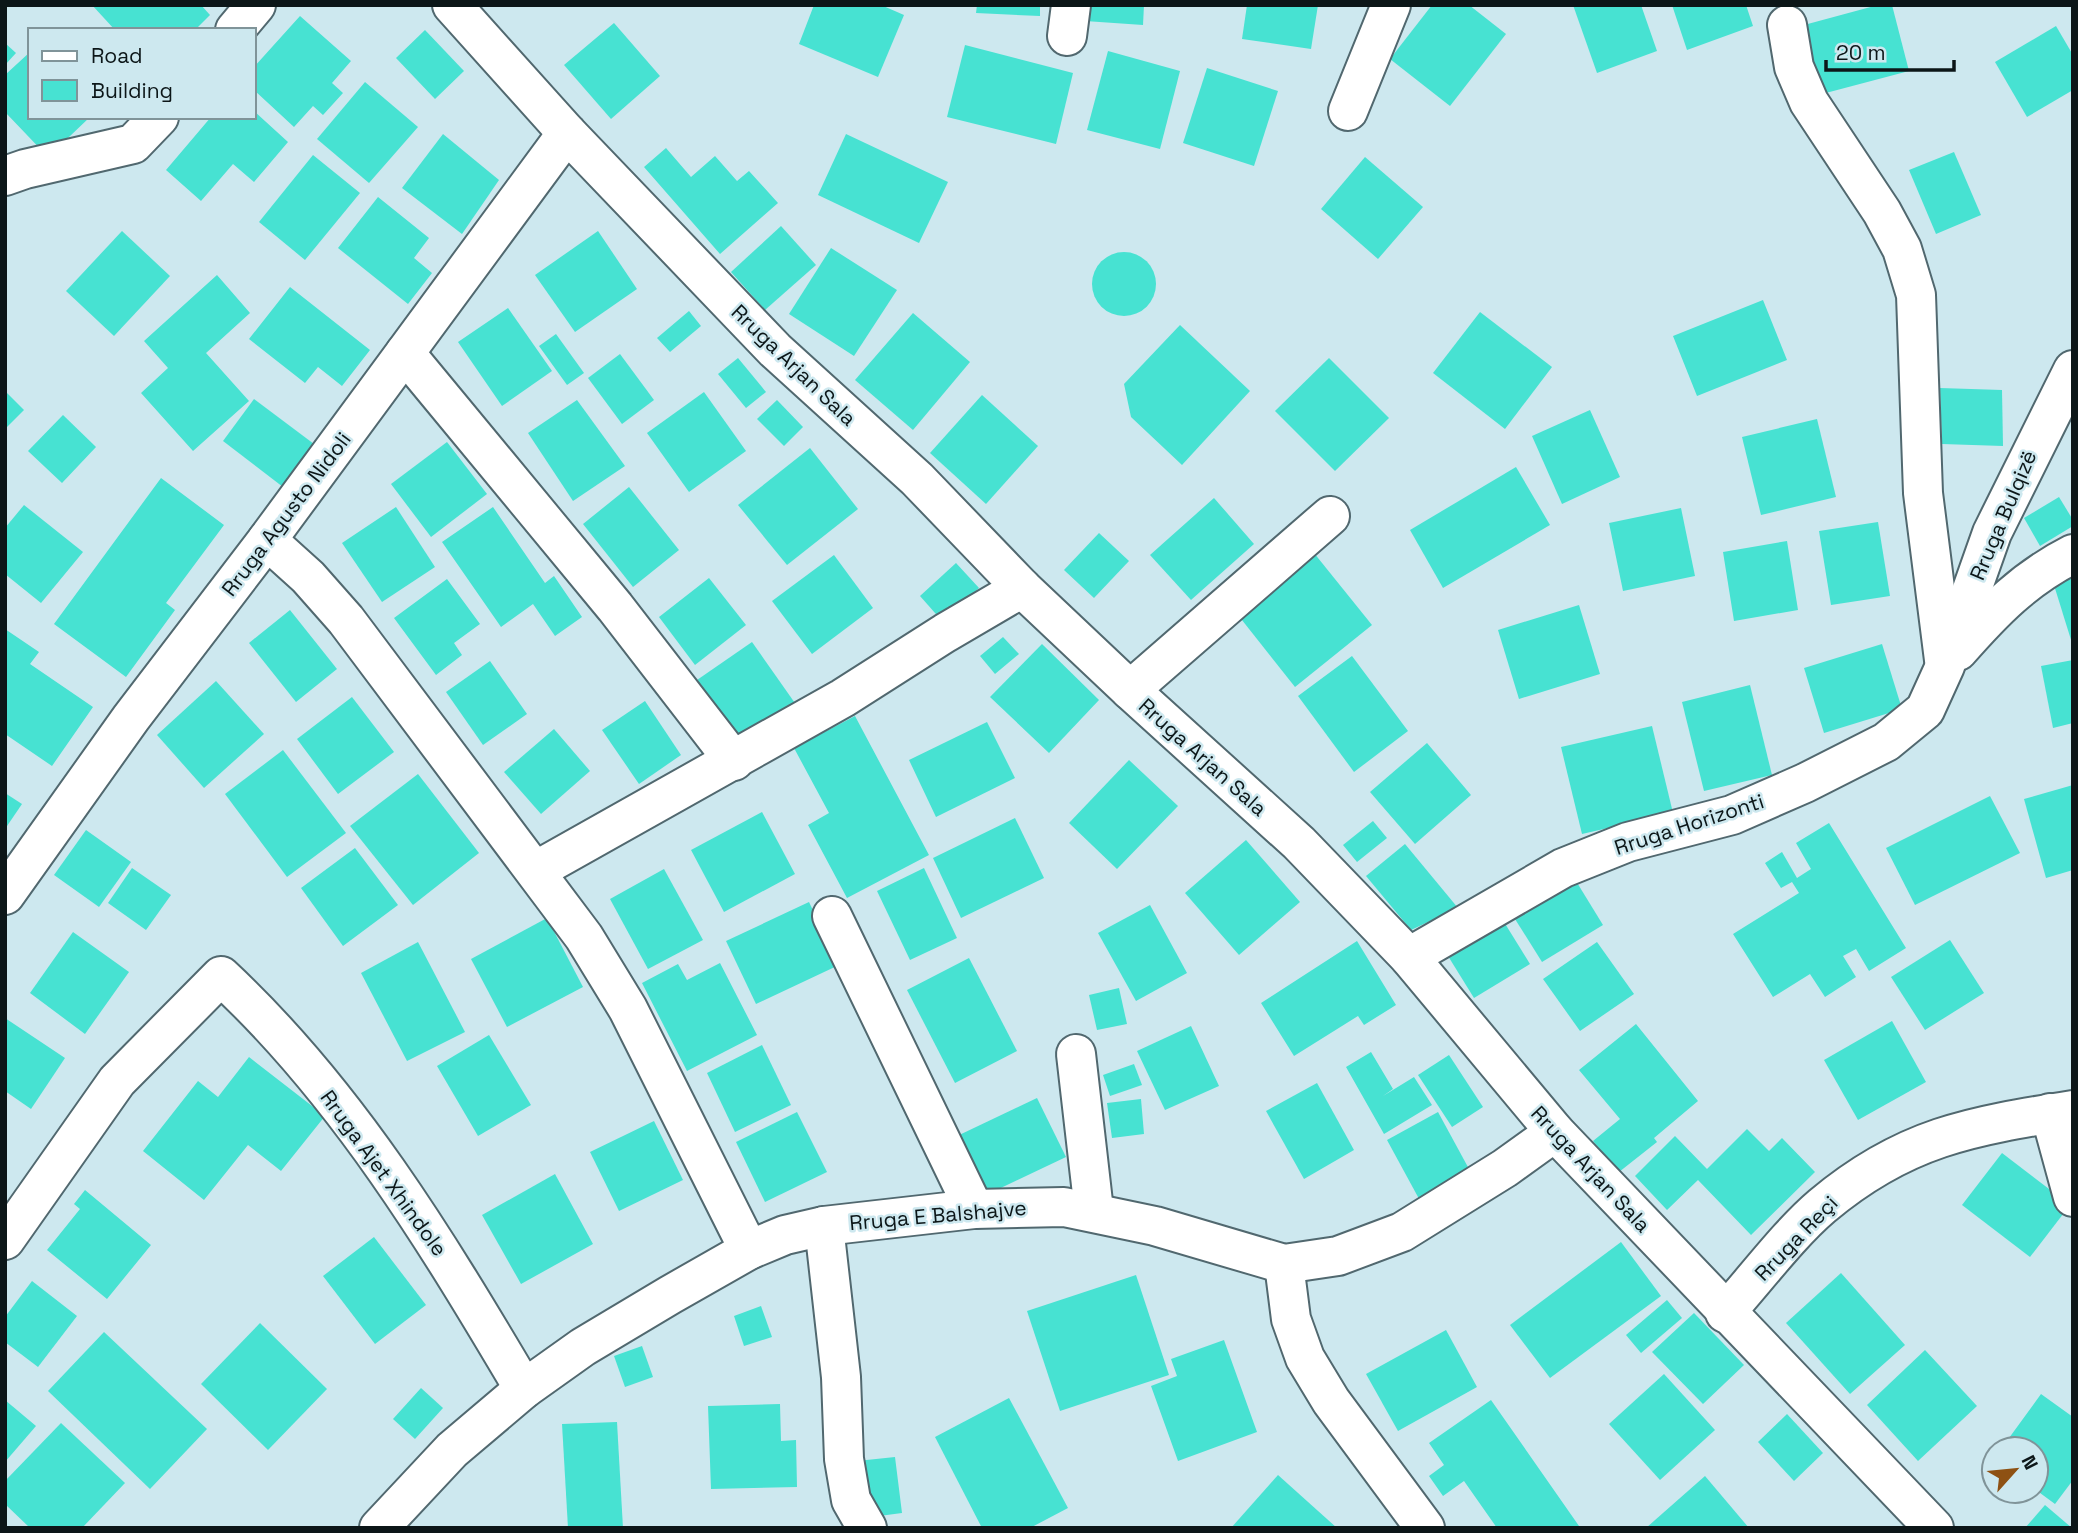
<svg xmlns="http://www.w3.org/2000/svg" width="2078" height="1533" font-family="'Space Grotesk',sans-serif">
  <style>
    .building { fill: #47e2d2 }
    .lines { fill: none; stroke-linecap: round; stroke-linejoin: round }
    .minor-casing { stroke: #51686f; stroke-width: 42 }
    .minor { stroke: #fff; stroke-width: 38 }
    .labels { text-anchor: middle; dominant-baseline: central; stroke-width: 5; stroke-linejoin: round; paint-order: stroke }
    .street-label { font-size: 21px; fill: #0c1618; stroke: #cde8ef }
  </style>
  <rect width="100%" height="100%" fill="#cde8ef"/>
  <!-- building -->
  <g class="building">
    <polygon points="92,5 201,5 210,15 195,30 115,30"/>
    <polygon points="814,5 881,5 904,15 878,77 799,44"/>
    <polygon points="977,5 1040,5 1040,16 976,13"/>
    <polygon points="1087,5 1144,5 1143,25 1085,21"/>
    <polygon points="1247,5 1318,5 1311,49 1242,39"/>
    <polygon points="1432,5 1469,5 1506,34 1450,106 1390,59"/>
    <polygon points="1573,5 1641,5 1657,51 1597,73"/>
    <polygon points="1672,5 1746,5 1753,26 1687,50"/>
    <polygon points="1878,5 1892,5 1909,71 1822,94 1804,25"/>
    <polygon points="300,16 351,61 332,83 343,93 323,115 313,106 294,127 254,90 254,67"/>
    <polygon points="614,23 660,76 611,119 564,65"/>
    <polygon points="2056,26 2073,55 2073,90 2027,117 1995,62"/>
    <polygon points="425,30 464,71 435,99 396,58"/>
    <polygon points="5,43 16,53 5,65"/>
    <polygon points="965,45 1073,73 1056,144 947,117"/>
    <polygon points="1108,51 1180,71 1160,149 1087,130"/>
    <polygon points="30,52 30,117 90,117 48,157 5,112 5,75"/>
    <polygon points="1207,68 1278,91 1254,166 1183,143"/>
    <polygon points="365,82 418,127 369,183 317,139"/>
    <polygon points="254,111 288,142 254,182 233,164 201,201 166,170 211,117 254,117"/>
    <polygon points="443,134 499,180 462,234 402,188"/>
    <polygon points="846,134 948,182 919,243 818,195"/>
    <polygon points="666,148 691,177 715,156 737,181 749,171 778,203 720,254 644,167"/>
    <polygon points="1954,152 1981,215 1936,234 1909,170"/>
    <polygon points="313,155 360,193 305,260 259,222"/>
    <polygon points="1365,157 1423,207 1378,259 1321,209"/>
    <polygon points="378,197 429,238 414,258 432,273 408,304 338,248"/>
    <polygon points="781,226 816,265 765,310 731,272"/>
    <polygon points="122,231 170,276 114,336 66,291"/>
    <polygon points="598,231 637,289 575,332 535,275"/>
    <polygon points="831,248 897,290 854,356 789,314"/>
    <circle cx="1124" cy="284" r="32"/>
    <polygon points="217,275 250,313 206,353 249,401 193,451 141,393 168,368 144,341"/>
    <polygon points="290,287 370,350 342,386 318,367 305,383 249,339"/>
    <polygon points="1763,300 1787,360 1697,396 1673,336"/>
    <polygon points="508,308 552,371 502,406 458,342"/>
    <polygon points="689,311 701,326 670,352 657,338"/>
    <polygon points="1480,312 1552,367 1505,429 1433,373"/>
    <polygon points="913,313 970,362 913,430 855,380"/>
    <polygon points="1180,325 1250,391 1182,465 1131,417 1124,384"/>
    <polygon points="556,334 584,373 567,385 539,346"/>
    <polygon points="620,354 654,400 622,424 588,378"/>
    <polygon points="738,358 766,392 746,408 718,374"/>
    <polygon points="1329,358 1389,418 1335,471 1275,411"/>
    <polygon points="1940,388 2002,390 2003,446 1942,444"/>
    <polygon points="5,391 24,410 5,429"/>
    <polygon points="704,392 746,451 689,492 647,433"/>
    <polygon points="982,395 1038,446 986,504 930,453"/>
    <polygon points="254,399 314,444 283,487 223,441"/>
    <polygon points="577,400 625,466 573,501 528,433"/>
    <polygon points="777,400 803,427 784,446 757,419"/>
    <polygon points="1590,410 1620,477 1562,504 1532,436"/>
    <polygon points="63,415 96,447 62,483 28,451"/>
    <polygon points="1817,419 1836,497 1761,515 1742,437"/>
    <polygon points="447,442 487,494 431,537 391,484"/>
    <polygon points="810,448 858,509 787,565 738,505"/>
    <polygon points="1516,467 1550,525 1443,588 1410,530"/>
    <polygon points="161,478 224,525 166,603 175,610 126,677 54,624"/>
    <polygon points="629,487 679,550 633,587 583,524"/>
    <polygon points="2059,497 2073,520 2073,526 2040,546 2024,518"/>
    <polygon points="1214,498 1254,544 1191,600 1150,555"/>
    <polygon points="24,505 83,552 41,603 5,574 5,528"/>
    <polygon points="396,507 435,567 382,602 342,543"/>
    <polygon points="493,507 545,583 554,576 582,617 555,636 533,604 501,627 442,542"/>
    <polygon points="1681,508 1695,576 1623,591 1609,523"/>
    <polygon points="1878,522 1890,596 1831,605 1819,531"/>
    <polygon points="1099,533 1129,561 1094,598 1064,570"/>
    <polygon points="1787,541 1798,610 1734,621 1723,552"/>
    <polygon points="1314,553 1372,625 1295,687 1238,615"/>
    <polygon points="834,555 873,608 812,654 772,601"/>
    <polygon points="956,563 979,588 943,622 920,596"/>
    <polygon points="2073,576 2073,643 2072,643 2053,582"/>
    <polygon points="709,578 746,625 695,665 659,617"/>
    <polygon points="447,579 480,624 454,643 462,655 436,675 394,618"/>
    <polygon points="1579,605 1600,674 1519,699 1498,630"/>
    <polygon points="290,610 337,669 296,702 249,643"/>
    <polygon points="5,629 39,652 30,664 93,707 52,766 5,734"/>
    <polygon points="1003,637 1019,654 995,674 980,656"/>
    <polygon points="752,642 797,706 742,745 697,680"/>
    <polygon points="1042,644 1099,700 1049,753 990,697"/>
    <polygon points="1882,644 1902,709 1824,733 1804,668"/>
    <polygon points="1352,656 1408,731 1354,772 1298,696"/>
    <polygon points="2073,660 2073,723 2053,728 2041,666"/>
    <polygon points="490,661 527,714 483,745 446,692"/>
    <polygon points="216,681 264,734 204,788 157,735"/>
    <polygon points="1750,685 1772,775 1704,791 1682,702"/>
    <polygon points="352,697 394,752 338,794 297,739"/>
    <polygon points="645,701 681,755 639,784 602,730"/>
    <polygon points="855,716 929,855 847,898 808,825 829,813 794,748"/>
    <polygon points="987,722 1015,778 936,817 909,760"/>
    <polygon points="1652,726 1673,813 1582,834 1561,747"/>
    <polygon points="554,729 590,771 541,814 504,772"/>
    <polygon points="1427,743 1471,795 1415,844 1370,792"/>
    <polygon points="283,750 346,833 287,877 225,794"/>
    <polygon points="1129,760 1178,806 1117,869 1069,823"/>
    <polygon points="418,774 479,853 413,905 350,826"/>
    <polygon points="2073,785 2073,870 2046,878 2024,799"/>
    <polygon points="5,793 22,804 5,829"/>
    <polygon points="1990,796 2020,853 1915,905 1886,848"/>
    <polygon points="762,812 795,874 724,912 691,850"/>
    <polygon points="1015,818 1044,878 961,918 933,858"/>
    <polygon points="1373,821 1387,838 1357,862 1343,845"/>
    <polygon points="1829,823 1906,948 1869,971 1856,949 1843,956 1856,977 1825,997 1810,974 1773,997 1733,934 1799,893 1792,882 1781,888 1765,863 1782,852 1797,878 1811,869 1796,843"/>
    <polygon points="86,830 131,862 99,907 54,875"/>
    <polygon points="1246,840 1300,902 1239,955 1185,893"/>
    <polygon points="1405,844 1458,908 1411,930 1366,876"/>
    <polygon points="355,848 398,905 343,946 301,888"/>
    <polygon points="132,868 171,895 146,930 108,903"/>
    <polygon points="924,868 957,938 910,960 877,891"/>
    <polygon points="664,869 703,940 648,969 610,899"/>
    <polygon points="1576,881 1603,925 1542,962 1515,919"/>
    <polygon points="809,902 839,965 756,1004 726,941"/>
    <polygon points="1150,905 1187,973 1136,1001 1098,933"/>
    <polygon points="547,918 583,987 507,1027 471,959"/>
    <polygon points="1504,922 1530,964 1474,998 1448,956"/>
    <polygon points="73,932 129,972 85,1034 30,993"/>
    <polygon points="1950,940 1984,993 1925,1030 1891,977"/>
    <polygon points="1357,941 1396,1005 1364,1025 1358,1016 1294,1056 1261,1003"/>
    <polygon points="418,942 465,1032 407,1061 361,973"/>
    <polygon points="1597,942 1634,994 1580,1031 1543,979"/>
    <polygon points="969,958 1017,1051 955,1083 907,990"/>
    <polygon points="720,963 757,1035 687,1071 642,983 678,964 687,980"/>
    <polygon points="1119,988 1127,1024 1097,1030 1089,995"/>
    <polygon points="5,1018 65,1058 31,1109 5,1091"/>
    <polygon points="1892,1021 1926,1082 1858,1120 1824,1060"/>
    <polygon points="1636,1024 1698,1101 1654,1138 1657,1142 1619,1172 1593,1141 1620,1119 1579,1070"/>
    <polygon points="1191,1026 1219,1086 1165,1110 1137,1051"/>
    <polygon points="489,1035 531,1105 478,1136 437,1066"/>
    <polygon points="762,1045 791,1105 735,1132 707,1073"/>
    <polygon points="1371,1052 1393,1089 1383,1096 1414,1077 1432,1105 1384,1134 1346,1067"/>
    <polygon points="1449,1055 1483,1107 1452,1127 1418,1075"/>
    <polygon points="249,1057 325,1116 281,1171 248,1145 204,1200 143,1151 198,1081 218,1097"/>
    <polygon points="1134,1064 1142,1085 1110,1096 1103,1075"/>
    <polygon points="1317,1083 1354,1150 1304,1179 1266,1111"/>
    <polygon points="1037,1098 1066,1157 984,1196 955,1137"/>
    <polygon points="1141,1099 1144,1134 1112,1138 1107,1103"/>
    <polygon points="797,1112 827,1172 765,1202 736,1142"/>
    <polygon points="1438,1112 1475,1180 1424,1208 1387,1140"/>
    <polygon points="654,1121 683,1180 619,1211 590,1152"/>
    <polygon points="1747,1129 1769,1151 1782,1138 1815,1172 1751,1235 1698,1180 1667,1210 1635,1176 1675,1136 1707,1169"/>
    <polygon points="2002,1153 2070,1205 2030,1257 1962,1205"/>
    <polygon points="555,1174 593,1244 521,1284 482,1215"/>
    <polygon points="85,1190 151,1245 107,1299 47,1250 80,1209 74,1204"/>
    <polygon points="374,1237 426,1305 375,1344 323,1276"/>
    <polygon points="1621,1242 1661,1296 1550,1378 1510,1325"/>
    <polygon points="1841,1273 1905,1345 1850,1394 1786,1323"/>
    <polygon points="1136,1275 1169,1375 1060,1411 1027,1311"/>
    <polygon points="32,1281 77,1316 38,1367 5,1342 5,1317"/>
    <polygon points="1667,1300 1682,1318 1641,1353 1626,1335"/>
    <polygon points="761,1306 772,1337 744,1346 734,1316"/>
    <polygon points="1694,1313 1744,1365 1703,1404 1652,1352"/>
    <polygon points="260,1323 327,1389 268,1450 201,1384"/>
    <polygon points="1446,1330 1477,1387 1398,1431 1366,1374"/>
    <polygon points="104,1332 207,1429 150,1489 48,1391"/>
    <polygon points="1224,1340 1257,1432 1178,1461 1151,1386 1177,1376 1171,1359"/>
    <polygon points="642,1346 653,1377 625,1387 614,1356"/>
    <polygon points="1925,1350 1977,1406 1918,1461 1867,1405"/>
    <polygon points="1664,1374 1715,1430 1660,1480 1609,1424"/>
    <polygon points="421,1388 443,1408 415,1439 393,1419"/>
    <polygon points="2041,1394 2073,1417 2073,1480 2055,1504 2036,1490 2036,1449 2001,1449"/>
    <polygon points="1009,1398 1068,1508 1030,1528 982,1528 935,1437"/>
    <polygon points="5,1400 36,1426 5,1462"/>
    <polygon points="1491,1400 1579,1526 1577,1528 1497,1528 1464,1481 1443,1496 1429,1476 1444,1465 1429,1443"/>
    <polygon points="780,1404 781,1441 796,1440 797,1487 711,1489 708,1406"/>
    <polygon points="1787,1414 1823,1453 1794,1481 1758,1442"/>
    <polygon points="617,1422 623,1528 568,1528 562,1424"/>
    <polygon points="61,1423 125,1483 82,1528 30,1528 5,1504 5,1481"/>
    <polygon points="895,1457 902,1513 864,1518 857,1461"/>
    <polygon points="1278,1475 1337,1528 1231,1528"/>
    <polygon points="1705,1476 1749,1528 1646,1528"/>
    <polygon points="2045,1505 2072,1528 2025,1528"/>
  </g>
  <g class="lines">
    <!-- minor casing -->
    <g class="minor-casing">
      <g id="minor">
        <polyline points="452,5 567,133 775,350 917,479 1022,588 1130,690 1299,843 1409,957 1555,1132 1934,1528"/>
        <polyline points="1787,25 1794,67 1809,102 1882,212 1902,249 1916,295 1923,493 1944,660"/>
        <polyline points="235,30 256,5"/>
        <polyline points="1067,36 1071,5"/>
        <polyline points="1348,111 1391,5"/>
        <polyline points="5,176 25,169 133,144 159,117"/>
        <polyline points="405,353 615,607 734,761"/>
        <polyline points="267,540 308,577 346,620 584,937 628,1009 749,1250"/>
        <path d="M1958 651C1994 610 2024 579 2073 554"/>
        <polyline points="1130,690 1330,516"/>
        <polyline points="537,870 843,698 945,633 1022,588"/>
        <polyline points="5,895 131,718 267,540 567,133"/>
        <polyline points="832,916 974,1209"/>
        <polyline points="1409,957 1563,868 1628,842 1732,815 1805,783 1886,742 1925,710 1945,666 1992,533 2073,370"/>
        <polyline points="1076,1054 1094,1211"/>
        <polyline points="2050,1113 2073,1197"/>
        <polyline points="824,1226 841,1377 844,1459 851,1500 867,1528"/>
        <path d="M5 1240 117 1081 221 976C347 1093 437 1242 524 1389"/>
        <polyline points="1284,1264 1291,1319 1305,1358 1331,1401 1425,1528"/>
        <path d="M1725 1313C1755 1280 1789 1234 1822 1206 1904 1137 1971 1126 2073 1110"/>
        <polyline points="379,1528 452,1450 524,1389 583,1347 670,1295 749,1250 785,1235 824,1226 974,1209 1064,1207 1155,1226 1284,1264 1338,1256 1402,1232 1505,1168 1555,1132"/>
      </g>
    </g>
    <!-- minor -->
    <use href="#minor" class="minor"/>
  </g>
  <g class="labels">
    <!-- street labels -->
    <g class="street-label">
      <text transform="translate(794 365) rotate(44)">Rruga Arjan Sala</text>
      <text transform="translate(286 514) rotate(-53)">Rruga Agusto Nidoli</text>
      <text transform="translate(2003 515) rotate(-67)">Rruga Bulqizë</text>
      <text transform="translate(1203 757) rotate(42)">Rruga Arjan Sala</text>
      <text transform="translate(1689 824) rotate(-18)">Rruga Horizonti</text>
      <text transform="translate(1591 1169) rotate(47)">Rruga Arjan Sala</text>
      <text transform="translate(384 1173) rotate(54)">Rruga Ajet Xhindole</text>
      <text transform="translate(938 1215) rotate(-5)">Rruga E Balshajve</text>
      <text transform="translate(1796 1238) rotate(-46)">Rruga Reçi</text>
    </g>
  </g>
  <!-- border -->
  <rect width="2078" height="1533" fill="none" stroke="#0c1618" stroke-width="14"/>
  <!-- legend -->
  <rect x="28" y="28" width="228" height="91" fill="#cde8ef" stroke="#809499" stroke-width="2"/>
  <rect x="42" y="51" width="35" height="10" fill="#ffffff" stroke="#809499" stroke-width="2"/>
  <text x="91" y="63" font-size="21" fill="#0c1618">Road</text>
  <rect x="42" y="80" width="35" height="21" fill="#47e2d2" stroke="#809499" stroke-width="2"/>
  <text x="91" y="98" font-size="21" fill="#0c1618">Building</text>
  <!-- north arrow -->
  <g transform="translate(2015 1470) rotate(63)"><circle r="33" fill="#cde8ef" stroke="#809499" stroke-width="2"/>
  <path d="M0-5L12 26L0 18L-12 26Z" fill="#8e5113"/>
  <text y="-10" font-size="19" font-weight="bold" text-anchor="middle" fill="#0c1618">N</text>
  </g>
  <!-- scale -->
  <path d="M1826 60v10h128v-10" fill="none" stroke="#0c1618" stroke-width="3.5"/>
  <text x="1836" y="60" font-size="21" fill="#0c1618" stroke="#cde8ef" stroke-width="5" paint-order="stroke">20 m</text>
</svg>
